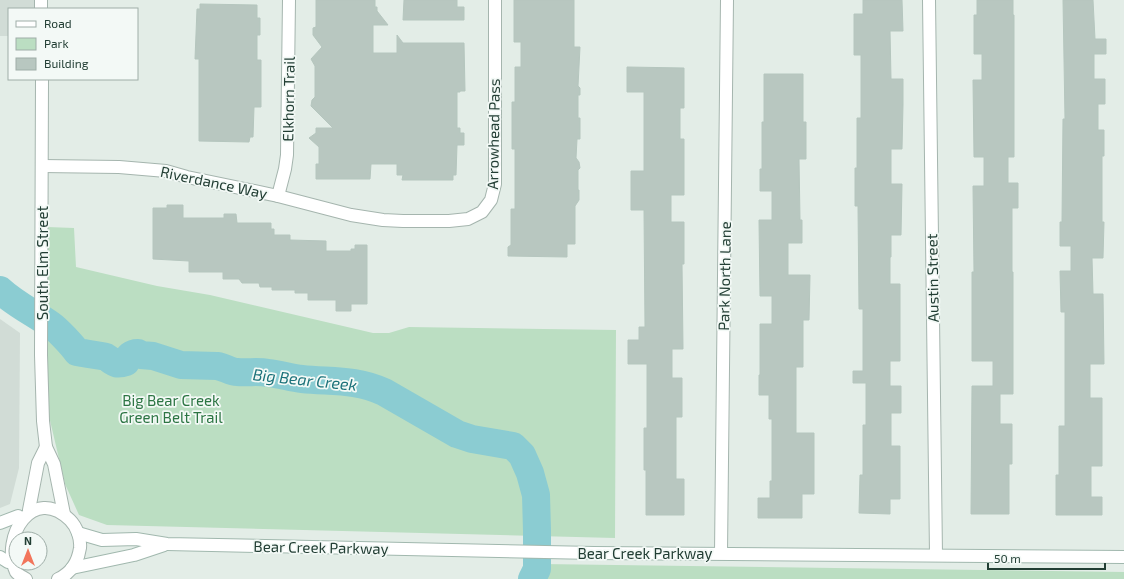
<svg xmlns="http://www.w3.org/2000/svg" width="1124" height="579" font-family="'Exo 2',sans-serif">
  <style>
    .built { fill: #d1dcd6 }
    .green { fill: #bbdec2 }
    .lines { fill: none; stroke-linecap: round; stroke-linejoin: round }
    .river { stroke: #8bccd2; stroke-width: 28 }
    .building { fill: #b8c7c0; stroke: #b5c6be }
    .minor-casing { stroke: #a5b5ae; stroke-width: 14 }
    .tertiary-casing { stroke: #a5b5ae; stroke-width: 14 }
    .secondary-casing { stroke: #a1b8ae; stroke-width: 14 }
    .minor { stroke: #fff; stroke-width: 12 }
    .tertiary { stroke: #fff; stroke-width: 12 }
    .secondary { stroke: #fff; stroke-width: 12 }
    .labels { text-anchor: middle; dominant-baseline: central; stroke-width: 3.5; stroke-linejoin: round; paint-order: stroke }
    .street-label { font-size: 15px; fill: #223e34; stroke: #f3f9f6 }
    .park-label { font-size: 15px; fill: #2c7543; stroke: #f3f9f6 }
    .water-label { font-size: 16px; font-style: italic; fill: #1c727a; stroke: #f3f9f6 }
  </style>
  <rect width="100%" height="100%" fill="#e3ede7"/>
  <!-- built -->
  <g class="built">
    <polygon points="0,0 42,0 41,9 9,9 9,36 0,36"/>
    <polygon points="0,319 20,333 19,468 10,504 0,508"/>
  </g>
  <!-- green -->
  <g class="green">
    <polygon points="47,227 74,228 76,267 157,286 210,295 373,333 389,333 409,327 616,330 615,538 107,525 79,515 65,484 48,412"/>
    <polygon points="541,564 1124,572 1124,579 532,579"/>
  </g>
  <g class="lines">
    <!-- river -->
    <path class="river" d="M0 290C15 304 34 313 51 325 58 330 72 345 77 352 82 353 103 356 106 357 114 362 115 366 126 362 129 356 131 353 138 353L141 355 153 356 181 365 217 366C225 367 230 372 237 372 248 373 258 371 268 373 280 374 291 378 302 379 332 382 356 379 384 392L457 434 472 439 513 446 522 455 530 473 536 495 537 531V569L532 579"/>
  </g>
  <!-- building -->
  <g class="building">
    <polygon points="316,0 375,0 375,7 377,7 377,11 388,25 373,25 373,53 397,53 397,35 403,43 464,43 465,91 460,91 460,92 457,92 457,128 460,128 460,133 464,133 464,145 457,145 456,175 453,175 453,180 402,180 403,175 397,175 397,164 371,164 370,179 316,179 316,164 319,164 319,147 309,138 316,133 316,128 333,128 311,106 312,100 315,97 315,66 311,59 322,47 313,35 313,28 316,27"/>
    <polygon points="404,0 457,0 457,7 464,7 464,20 403,20"/>
    <polygon points="514,0 574,0 574,47 580,47 578,86 580,88 580,95 578,95 578,118 580,118 580,139 577,139 576,158 579,162 580,168 578,170 578,190 579,190 579,200 575,206 575,244 567,244 567,257 508,256 508,247 511,245 511,209 515,209 515,149 512,149 512,102 515,102 515,67 521,67 521,42 514,42"/>
    <polygon points="863,0 902,0 903,31 890,31 891,79 903,79 903,104 902,149 891,149 891,184 902,184 901,235 891,235 891,257 890,257 890,284 900,284 900,361 890,361 890,386 901,386 901,413 891,413 891,446 900,446 900,499 890,499 890,514 859,513 860,475 863,475 863,425 866,425 866,383 853,383 853,371 863,371 863,309 859,309 858,206 855,206 855,168 857,168 857,118 861,118 861,55 854,55 854,14 863,14"/>
    <polygon points="977,0 1013,0 1013,15 1014,15 1014,157 1008,157 1008,183 1018,183 1018,208 1012,208 1012,272 1013,272 1013,394 1000,394 1000,424 1012,424 1012,464 1009,464 1009,514 971,514 972,386 993,386 993,361 972,361 972,272 974,272 973,186 984,186 984,157 974,157 973,80 982,80 982,54 974,54 974,15 977,15"/>
    <polygon points="1063,0 1093,0 1095,39 1106,39 1106,54 1094,54 1094,79 1105,79 1105,104 1098,104 1098,130 1104,130 1104,156 1102,156 1102,222 1104,222 1103,258 1092,258 1093,294 1103,294 1104,364 1090,364 1090,398 1102,398 1102,466 1091,466 1091,497 1102,497 1102,515 1056,515 1056,475 1059,475 1059,426 1065,426 1065,312 1061,312 1060,271 1071,271 1071,246 1060,246 1060,222 1062,222 1063,119 1065,119"/>
    <polygon points="200,4 257,5 257,18 260,18 260,35 257,35 257,60 261,60 261,107 254,107 253,137 250,137 249,142 199,141 199,59 195,59 197,9 200,9"/>
    <polygon points="627,67 684,68 684,108 680,108 680,139 684,139 684,195 671,195 671,222 684,222 684,264 682,264 683,349 672,349 672,378 682,378 682,417 676,417 676,479 684,479 684,515 646,515 646,470 644,470 644,428 647,428 647,364 628,364 628,340 639,340 639,327 645,327 644,210 631,210 631,171 644,171 644,92 627,92"/>
    <polygon points="764,74 803,74 803,122 806,122 806,159 799,159 800,220 802,220 802,243 788,243 788,275 810,275 809,320 803,320 803,367 796,367 796,433 814,433 814,494 802,494 802,518 758,518 758,498 770,498 770,481 772,481 772,419 769,419 769,395 759,395 759,375 760,375 760,324 772,324 772,296 760,296 759,220 772,220 772,191 760,191 760,169 762,169 762,122 764,122"/>
    <polygon points="167,205 183,205 183,218 224,218 224,214 236,214 237,223 271,223 271,229 274,229 274,235 290,235 290,240 326,241 326,251 351,251 351,249 355,249 355,245 367,245 367,304 351,304 351,311 336,311 336,300 308,300 308,293 295,293 295,290 272,290 272,287 260,287 259,283 242,283 239,279 223,279 223,272 189,272 189,261 153,259 153,208 167,208"/>
  </g>
  <g class="lines">
    <!-- minor casing -->
    <g class="minor-casing">
      <g id="minor">
        <polyline points="929,0 936,555"/>
        <polyline points="42,166 119,167 166,171 187,177 278,196 351,215 383,220 403,221 449,221 468,219 482,212 491,200 495,184 495,0"/>
        <polyline points="278,196 285,169 287,155 289,0"/>
        <polyline points="721,553 727,0"/>
      </g>
    </g>
    <!-- tertiary casing -->
    <g class="tertiary-casing">
      <g id="tertiary">
        <polyline points="41,0 41,9"/>
        <polyline points="42,79 41,355 43,421 46,447 54,464 64,514"/>
        <polyline points="29,510 38,463 46,447"/>
        <path d="M26 579C23 577 18 575 16 572 0 537 33 484 70 520 77 527 81 539 80 548 78 562 71 573 58 579"/>
      </g>
    </g>
    <!-- secondary casing -->
    <g class="secondary-casing">
      <g id="secondary">
        <polyline points="0,523 18,516"/>
        <polyline points="78,533 102,540 136,539 167,544 594,553 1124,557"/>
        <polyline points="0,557 8,562"/>
        <polyline points="72,568 134,555 164,545"/>
      </g>
    </g>
    <!-- minor -->
    <use href="#minor" class="minor"/>
    <!-- tertiary -->
    <use href="#tertiary" class="tertiary"/>
    <!-- secondary -->
    <use href="#secondary" class="secondary"/>
  </g>
  <g class="labels">
    <!-- street labels -->
    <g class="street-label">
      <text transform="translate(288 99) rotate(-89)">Elkhorn Trail</text>
      <text transform="translate(493 134) rotate(-89)">Arrowhead Pass</text>
      <text transform="translate(214 182) rotate(12)">Riverdance Way</text>
      <text transform="translate(42 263) rotate(-90)">South Elm Street</text>
      <text transform="translate(724 276) rotate(-89)">Park North Lane</text>
      <text transform="translate(932 278) rotate(-91)">Austin Street</text>
      <text transform="translate(321 547) rotate(1)">Bear Creek Parkway</text>
      <text x="645" y="553">Bear Creek Parkway</text>
    </g>
    <!-- park labels -->
    <g class="park-label">
      <text x="171" y="400">Big Bear Creek<tspan x="171" dy="17">Green Belt Trail</tspan></text>
    </g>
    <!-- water labels -->
    <g class="water-label">
      <text transform="translate(305 379) rotate(6)">Big Bear Creek</text>
    </g>
  </g>
  <!-- legend -->
  <rect x="8" y="8" width="130" height="72" fill="#f3f9f6" stroke="#9faea8"/>
  <rect x="16" y="21" width="20" height="6" fill="#ffffff" stroke="#9faea8"/>
  <text x="44" y="28" font-size="12" fill="#223e34">Road</text>
  <rect x="16" y="38" width="20" height="12" fill="#bbdec2" stroke="#9faea8"/>
  <text x="44" y="48" font-size="12" fill="#223e34">Park</text>
  <rect x="16" y="58" width="20" height="12" fill="#b8c7c0" stroke="#9faea8"/>
  <text x="44" y="68" font-size="12" fill="#223e34">Building</text>
  <!-- north arrow -->
  <g transform="translate(28 551)"><circle r="19" fill="#f3f9f6" stroke="#9faea8"/>
  <path d="M0-3L7 15L0 10L-7 15Z" fill="#f2755b"/>
  <text y="-6" font-size="11" font-weight="bold" text-anchor="middle" fill="#223e34">N</text>
  </g>
  <!-- scale -->
  <path d="M988 563v6h117v-6" fill="none" stroke="#223e34" stroke-width="2"/>
  <text x="994" y="563" font-size="12" fill="#223e34" stroke="#f3f9f6" stroke-width="3" paint-order="stroke">50 m</text>
</svg>
